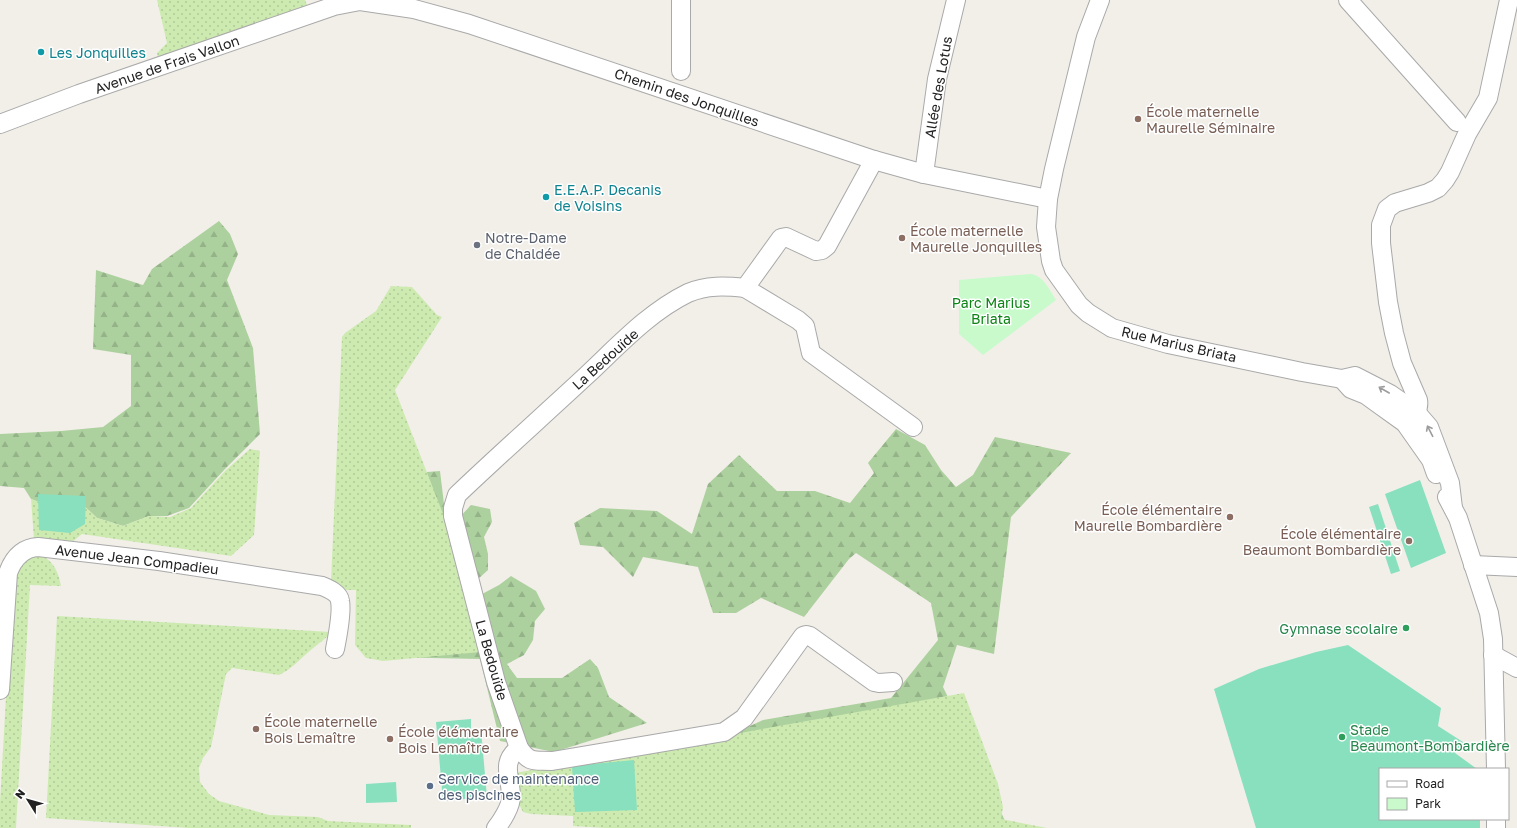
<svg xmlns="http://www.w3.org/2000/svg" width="1517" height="828" font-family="'Golos Text',sans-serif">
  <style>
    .forest { fill: url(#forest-firs) }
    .park { fill: #c8facc }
    .garden { fill: url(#garden-dots) }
    .pitch { fill: #88e0be }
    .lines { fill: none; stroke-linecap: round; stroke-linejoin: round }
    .minor-casing { stroke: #a9a9a9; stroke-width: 20 }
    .minor { stroke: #fff; stroke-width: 18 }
    .oneway { stroke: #9c9c9c }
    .culture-dot { fill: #0f9aa8; stroke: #fff; stroke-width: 1.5 }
    .education-dot { fill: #8d6e63; stroke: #fff; stroke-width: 1.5 }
    .worship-dot { fill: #6b7280; stroke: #fff; stroke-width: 1.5 }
    .leisure-dot { fill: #2e9e5b; stroke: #fff; stroke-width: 1.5 }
    .service-dot { fill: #5c6f8a; stroke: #fff; stroke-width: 1.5 }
    .labels { text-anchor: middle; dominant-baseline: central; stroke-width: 3; stroke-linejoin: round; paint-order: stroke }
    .culture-label { font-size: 14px; fill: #0d838f; stroke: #fff; text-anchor: start }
    .street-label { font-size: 14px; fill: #222; stroke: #fff }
    .education-label { font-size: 14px; fill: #785e54; stroke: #fff; text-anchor: start }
    .worship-label { font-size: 14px; fill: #5b616d; stroke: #fff; text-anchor: start }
    .park-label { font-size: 14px; fill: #0c8416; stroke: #fff }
    .leisure-label { font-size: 14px; fill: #27864d; stroke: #fff; text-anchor: end }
    .service-label { font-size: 14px; fill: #4e5e75; stroke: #fff; text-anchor: start }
  </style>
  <defs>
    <pattern id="forest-firs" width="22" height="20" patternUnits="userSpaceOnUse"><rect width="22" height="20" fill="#add19e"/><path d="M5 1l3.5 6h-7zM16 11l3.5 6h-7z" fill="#95b388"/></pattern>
    <pattern id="garden-dots" width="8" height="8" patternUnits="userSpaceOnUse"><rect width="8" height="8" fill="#cdebb0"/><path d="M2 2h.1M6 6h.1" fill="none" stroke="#b0c997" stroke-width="1.8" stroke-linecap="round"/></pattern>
  </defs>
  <rect width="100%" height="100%" fill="#f2efe9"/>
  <!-- forest -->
  <g class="forest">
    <polygon points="219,221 230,234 238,254 227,280 253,348 260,434 225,469 189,508 167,516 149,516 123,526 97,518 81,503 52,507 31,499 24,488 0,486 0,434 61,431 103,427 131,406 131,355 93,349 96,270 143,285 152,269"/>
    <polygon points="896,429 925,445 941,470 956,487 973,475 995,437 1071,453 1011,517 994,654 957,645 943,687 975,752 1008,828 651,828 687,755 763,720 891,698 938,640 931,603 856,553 849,559 804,617 761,598 736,613 713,613 698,567 643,557 633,577 603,547 580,545 574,523 600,508 657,511 692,534 708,484 739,455 777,491 815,491 850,503 874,473 868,463"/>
    <polygon points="440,471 444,504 458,519 471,505 490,509 492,522 484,537 488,554 488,570 477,580 457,615 484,593 499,585 511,576 536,591 545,609 535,621 533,640 524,655 507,664 517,678 562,678 590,659 598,668 609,697 647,723 554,752 500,741 480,659 382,657 359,594 356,590 344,590 408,488 427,472"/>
  </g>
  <!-- park -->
  <path class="park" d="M1030 274C1043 275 1049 289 1056 300L983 355 959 334V280Z"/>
  <!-- garden -->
  <g class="garden">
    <polygon points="157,0 305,0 307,5 158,58 157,53 167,43"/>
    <polygon points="391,286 412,287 437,315 442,317 395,390 450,532 480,652 383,661 366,658 355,645 356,590 344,590 339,583 331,581 342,337 345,333 376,311"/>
    <polygon points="250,449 260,451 254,535 231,556 82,534 71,543 34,540 31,499 52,507 81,503 97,518 123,526 149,516 170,517 191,508 226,470"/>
    <path d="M41 555C54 562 58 571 61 586L30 585 16 828H0V803L13 573 25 558Z"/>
    <path d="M57 616 331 632C325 640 319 643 312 649 301 658 292 669 279 675L232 668 226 674 211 747 203 758 199 768 200 782 209 794 219 801 269 815 318 817 328 821 411 825V828H189L46 818Z"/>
    <polygon points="964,693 998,784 1003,807 1001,819 1047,828 605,828 573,826 573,816 531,814 523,812 516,798 515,773"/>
  </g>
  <!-- pitch -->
  <g class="pitch">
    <polygon points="1420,480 1446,553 1411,568 1385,494"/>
    <polygon points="38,494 86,496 85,524 70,533 39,530"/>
    <polygon points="1378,504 1400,571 1391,574 1369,507"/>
    <polygon points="1348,645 1441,708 1438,726 1463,742 1455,753 1477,769 1380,769 1380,819 1480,819 1480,828 1256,828 1214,689 1259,669 1316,652"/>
    <polygon points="471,719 471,731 481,730 487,797 443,801 436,722"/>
    <polygon points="634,760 637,810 575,812 572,766"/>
    <polygon points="396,782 397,802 366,803 366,784"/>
  </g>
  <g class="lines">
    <!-- minor casing -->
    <g class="minor-casing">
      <g id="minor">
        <polyline points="681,0 681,71"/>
        <polyline points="1100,0 1086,37 1054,169 1048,199 1046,227 1051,261 1054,270 1079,305 1088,313 1112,328 1168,344 1302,372 1342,379 1355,376 1390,394 1416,412 1429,427 1450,483 1453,508"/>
        <polyline points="1348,0 1457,122"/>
        <polyline points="0,124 79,94 334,6 360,1 414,9 469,24 874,160 924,174 1048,199"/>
        <polyline points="874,160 827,246 822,250 816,251 786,237 781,238 745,288 798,320 805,326 811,353 913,427"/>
        <polyline points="924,174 937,79 956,0"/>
        <path d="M745 288C725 286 707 285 688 293 649 312 618 346 587 375 544 415 500 454 457 495L453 508V516L496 682 519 748C530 764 534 760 552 761L724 732 744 718 803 636 806 635 810 636 874 682 879 683 893 682"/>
        <polyline points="1342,379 1351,389 1366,395 1377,403 1405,423 1431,460 1436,474"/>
        <path d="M1405 423C1413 415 1420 411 1418 400L1402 363 1394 333 1388 302 1381 243V225L1387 209 1395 203 1428 193 1438 188 1445 180 1450 172 1467 134 1488 98 1509 0"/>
        <polyline points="1447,497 1458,518 1489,613 1493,639 1496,769"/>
        <polyline points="1473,565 1517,567"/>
        <polyline points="1493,655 1517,668"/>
        <path d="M0 690 8 573C13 559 22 548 38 547L159 561 322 586C329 589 339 593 340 601 342 611 337 639 335 649"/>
        <path d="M496 828C502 821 511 806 511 797 511 776 500 763 519 748"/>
        <polyline points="1496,828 1496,819"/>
      </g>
    </g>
    <!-- minor -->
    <use href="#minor" class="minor"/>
  </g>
  <!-- one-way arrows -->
  <defs><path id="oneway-shaft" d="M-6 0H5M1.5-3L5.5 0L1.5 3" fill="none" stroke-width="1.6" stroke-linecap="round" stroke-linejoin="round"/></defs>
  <g class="oneway">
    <use href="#oneway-shaft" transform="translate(1384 390) rotate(-150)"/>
    <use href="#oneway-shaft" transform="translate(1430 431) rotate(-117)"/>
  </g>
  <!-- markers -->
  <g class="culture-dot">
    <circle cx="41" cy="52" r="4"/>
    <circle cx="546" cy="197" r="4"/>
  </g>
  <g class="education-dot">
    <circle cx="1138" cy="119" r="4"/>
    <circle cx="902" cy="238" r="4"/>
    <circle cx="1230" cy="517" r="4"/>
    <circle cx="1409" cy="541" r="4"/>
    <circle cx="256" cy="729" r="4"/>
    <circle cx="390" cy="739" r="4"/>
  </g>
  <circle class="worship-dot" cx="477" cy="245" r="4"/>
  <g class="leisure-dot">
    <circle cx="1406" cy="628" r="4"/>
    <circle cx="1342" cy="737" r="4"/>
  </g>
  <circle class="service-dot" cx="430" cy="786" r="4"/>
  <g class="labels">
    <!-- culture labels -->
    <g class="culture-label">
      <text x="49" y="52">Les Jonquilles</text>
      <text x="554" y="189">E.E.A.P. Decanis<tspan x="554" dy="16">de Voisins</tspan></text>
    </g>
    <!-- street labels -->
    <g class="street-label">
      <text transform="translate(167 64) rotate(-19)">Avenue de Frais Vallon</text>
      <text transform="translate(938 87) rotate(-80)">Allée des Lotus</text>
      <text transform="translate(687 97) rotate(19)">Chemin des Jonquilles</text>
      <text transform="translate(1179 344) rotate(13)">Rue Marius Briata</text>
      <text transform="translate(605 359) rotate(-42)">La Bedouïde</text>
      <text transform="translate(137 559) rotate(7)">Avenue Jean Compadieu</text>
      <text transform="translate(492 660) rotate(74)">La Bedouïde</text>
    </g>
    <!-- education labels -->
    <g class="education-label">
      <text x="1146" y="111">École maternelle<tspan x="1146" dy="16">Maurelle Séminaire</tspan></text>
      <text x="910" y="230">École maternelle<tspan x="910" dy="16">Maurelle Jonquilles</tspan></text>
      <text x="1222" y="509" text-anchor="end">École élémentaire<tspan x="1222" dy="16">Maurelle Bombardière</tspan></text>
      <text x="1401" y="533" text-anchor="end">École élémentaire<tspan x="1401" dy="16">Beaumont Bombardière</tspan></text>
      <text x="264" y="721">École maternelle<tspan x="264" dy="16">Bois Lemaître</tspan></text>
      <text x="398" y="731">École élémentaire<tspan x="398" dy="16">Bois Lemaître</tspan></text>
    </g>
    <!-- worship labels -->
    <g class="worship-label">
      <text x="485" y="237">Notre-Dame<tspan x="485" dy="16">de Chaldée</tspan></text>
    </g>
    <!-- park labels -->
    <g class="park-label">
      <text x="991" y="302">Parc Marius<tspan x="991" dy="16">Briata</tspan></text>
    </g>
    <!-- leisure labels -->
    <g class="leisure-label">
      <text x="1398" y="628">Gymnase scolaire</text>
      <text x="1350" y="729" text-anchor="start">Stade<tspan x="1350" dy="16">Beaumont-Bombardière</tspan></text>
    </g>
    <!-- service labels -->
    <g class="service-label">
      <text x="438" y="778">Service de maintenance<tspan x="438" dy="16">des piscines</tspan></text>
    </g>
  </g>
  <!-- legend -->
  <rect x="1379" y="768" width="130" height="52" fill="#ffffff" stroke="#a7a7a7"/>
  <rect x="1387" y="781" width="20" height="6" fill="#ffffff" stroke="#a7a7a7"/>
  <text x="1415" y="788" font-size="12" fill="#222222">Road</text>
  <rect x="1387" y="798" width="20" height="12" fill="#c8facc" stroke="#a7a7a7"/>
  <text x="1415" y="808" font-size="12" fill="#222222">Park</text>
  <!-- north arrow -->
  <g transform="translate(28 800) rotate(307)" stroke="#ffffff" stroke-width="3" paint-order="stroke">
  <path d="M0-3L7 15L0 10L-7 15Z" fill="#222222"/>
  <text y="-6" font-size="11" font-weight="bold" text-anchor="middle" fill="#222222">N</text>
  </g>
</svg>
